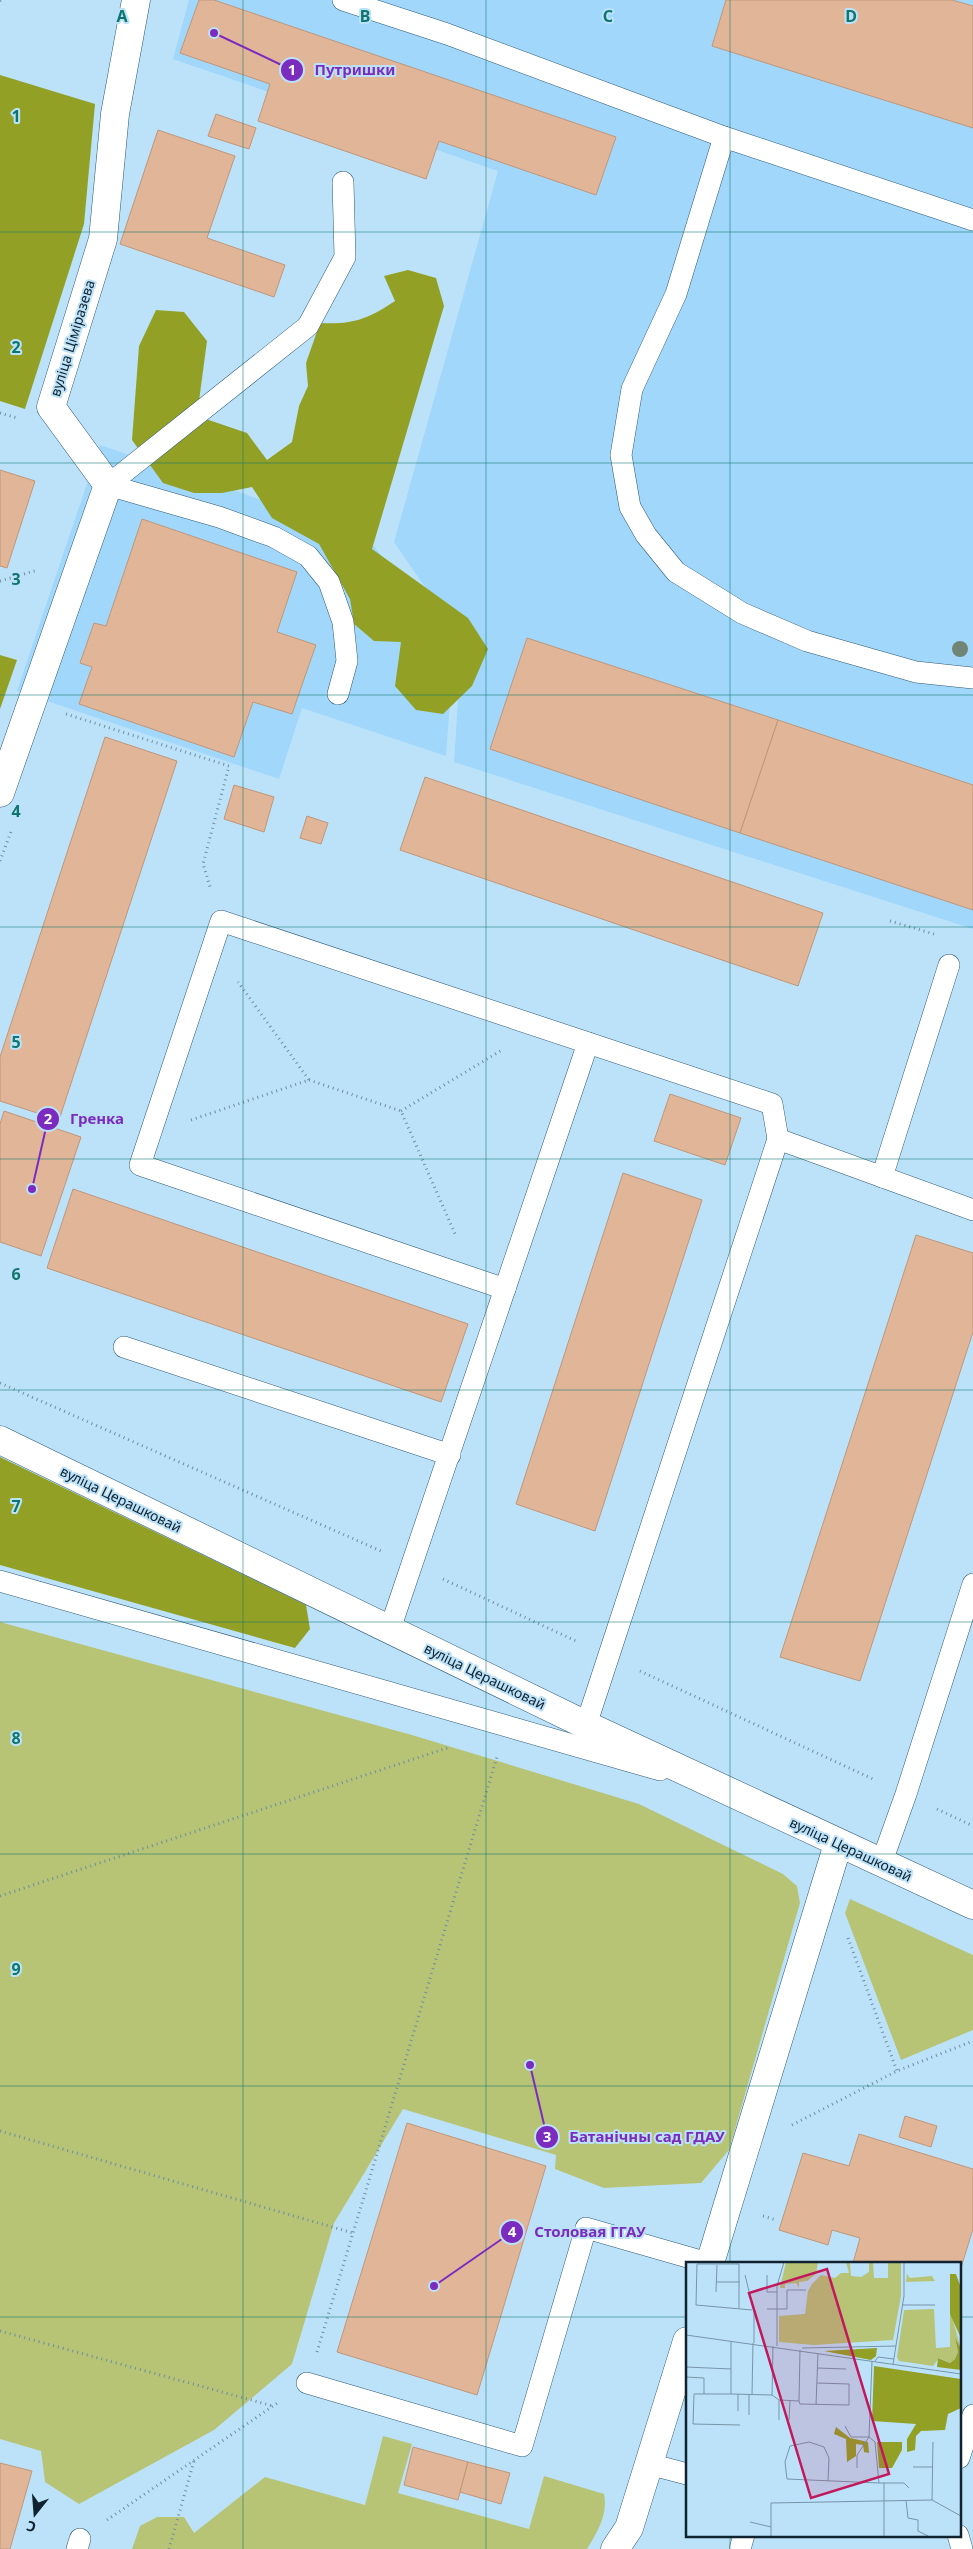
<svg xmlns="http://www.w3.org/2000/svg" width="973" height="2549" font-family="'Noto Sans',sans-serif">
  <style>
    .built { fill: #a0d7fa }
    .green { fill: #b7c476 }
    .forest { fill: #92a126 }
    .building { fill: #e1b698; stroke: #c09679 }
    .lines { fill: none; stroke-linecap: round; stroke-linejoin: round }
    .service-casing { stroke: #2e5a74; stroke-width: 22 }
    .minor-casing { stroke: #2e5a74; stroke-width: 29 }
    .tertiary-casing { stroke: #2e5a74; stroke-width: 29 }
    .path { stroke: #708ea0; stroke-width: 3; stroke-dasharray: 1 4; stroke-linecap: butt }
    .service { stroke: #fff; stroke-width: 21 }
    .minor { stroke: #fff; stroke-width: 28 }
    .tertiary { stroke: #fff; stroke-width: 28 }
    .tree { fill: #718575 }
    .grid { fill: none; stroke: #0f766e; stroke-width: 1; stroke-opacity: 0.55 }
    .labels { text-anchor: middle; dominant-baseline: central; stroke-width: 4; stroke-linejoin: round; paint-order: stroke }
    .street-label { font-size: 14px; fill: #0f222d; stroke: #bce2fa }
    .inset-road { fill: none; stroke: #7795a8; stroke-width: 1 }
    .view { fill: #c2185b; fill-opacity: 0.15; stroke: #c2185b; stroke-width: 2.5 }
    .inset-edge { fill: none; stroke: #0f222d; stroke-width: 2.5 }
    .grid-label { font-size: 16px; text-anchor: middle; font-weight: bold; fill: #0f766e; stroke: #bce2fa; stroke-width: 4; stroke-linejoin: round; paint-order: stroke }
    .leader { fill: none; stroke: #7b2cbf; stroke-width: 2 }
    .callout-dot { fill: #7b2cbf; stroke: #bce2fa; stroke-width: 2 }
    .mark-label { font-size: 15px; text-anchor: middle; font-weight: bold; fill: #fff }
    .callout-label { font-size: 15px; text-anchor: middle; font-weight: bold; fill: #7b2cbf; stroke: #bce2fa; stroke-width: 4; stroke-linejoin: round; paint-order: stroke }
  </style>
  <rect width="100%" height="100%" fill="#bce2fa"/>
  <!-- built -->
  <g class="built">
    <polygon points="189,0 973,0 973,929 454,762 462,641 394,542 498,171 173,59"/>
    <polygon points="100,445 365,535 454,647 446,756 302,708 279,779 17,691"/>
  </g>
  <!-- green -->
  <g class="green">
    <polygon points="0,1622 412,1735 639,1804 783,1874 797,1886 800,1903 729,2150 701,2183 604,2188 555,2169 556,2155 403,2109 334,2223 292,2364 214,2430 79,2504 45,2482 41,2451 0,2439"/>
    <polygon points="850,1899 973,1955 973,2030 901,2060 845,1913"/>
    <path d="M383 2436 412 2444 398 2493 529 2529 544 2476 604 2494C608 2515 598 2531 587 2549H132L140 2526 157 2517H184L194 2533 265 2477 365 2505Z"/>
  </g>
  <!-- forest -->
  <g class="forest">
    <polygon points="0,75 95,104 84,224 25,409 0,401"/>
    <path d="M408 270 436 278 444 306 372 549 468 618 488 649 472 686 443 714 416 710 395 686 401 642 374 641 354 624 350 599 319 544 272 518 252 487 222 493H194L163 483 132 440 139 346 156 310 184 312 207 341 197 416 247 433 267 460 292 442 299 406 308 386 306 363 320 323C352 325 368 319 395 301L384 276Z"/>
    <polygon points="0,655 17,660 0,709"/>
    <polygon points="0,1457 306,1605 310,1629 295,1648 0,1565"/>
  </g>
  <!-- building -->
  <g class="building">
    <polygon points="199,0 214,0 616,137 596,195 439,141 426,179 258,121 270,84 180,53"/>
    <polygon points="726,0 952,0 973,6 973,128 712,46"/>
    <polygon points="216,114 256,128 249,149 208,136"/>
    <polygon points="158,130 235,156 207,238 285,265 274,297 120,244"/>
    <polygon points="0,470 35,481 7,568 0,566"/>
    <polygon points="142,519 297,572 277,632 316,645 304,679 292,714 253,702 234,757 79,704 92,667 80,663 94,623 106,626"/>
    <polygon points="527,638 778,720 740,833 490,749"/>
    <polygon points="778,720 973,785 973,910 740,833"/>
    <polygon points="105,737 177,761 59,1120 0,1101 0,1057"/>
    <polygon points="425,777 823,913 798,986 400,850"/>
    <polygon points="234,785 274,797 264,832 224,819"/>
    <polygon points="307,816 328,823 321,844 300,838"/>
    <polygon points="670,1094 741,1118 725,1165 654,1141"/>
    <polygon points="4,1111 81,1137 41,1256 0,1242 0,1124"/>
    <polygon points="623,1173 702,1200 595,1531 516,1504"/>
    <polygon points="73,1189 468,1324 441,1402 47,1268"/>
    <polygon points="916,1235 973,1253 973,1332 860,1681 780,1657"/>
    <polygon points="905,2116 937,2126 931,2147 899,2137"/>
    <polygon points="407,2123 546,2166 477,2395 337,2352"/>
    <polygon points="859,2134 973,2169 973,2229 959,2274 959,2263 853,2263 860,2238 832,2230 828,2245 779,2230 803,2153 849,2166"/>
    <polygon points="413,2447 468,2462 458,2500 404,2485"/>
    <polygon points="468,2462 510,2473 501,2504 460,2492"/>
    <polygon points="0,2463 32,2471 10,2549 0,2549"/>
  </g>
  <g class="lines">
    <!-- service casing -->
    <g class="service-casing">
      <g id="service">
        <polyline points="343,0 447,34 724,137 973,220"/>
        <polyline points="724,137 676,294 632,389 621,455 630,507 646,535 676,572 742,613 807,641 916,672 973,678"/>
        <polyline points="108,485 308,326 345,257 343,182"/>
        <polyline points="108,485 219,517 274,537 308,556 329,582 343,622 347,661 338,694"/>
        <polyline points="882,1177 949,965"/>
        <polyline points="505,1289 140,1165 221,921 772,1104 778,1139"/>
        <polyline points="124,1347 450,1455"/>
        <polyline points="0,1581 660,1770"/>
        <polyline points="390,1629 588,1043"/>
        <polyline points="586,1725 778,1139 973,1210"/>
        <polyline points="881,1864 906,1794 973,1584"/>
        <polyline points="307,2383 522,2446 586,2228 708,2263"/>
        <polyline points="959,2458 973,2415"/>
        <polyline points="649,2464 687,2474"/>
        <polyline points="958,2535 962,2549"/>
        <polyline points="77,2549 80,2539"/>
        <polyline points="740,2549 744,2535"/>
      </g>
    </g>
    <!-- minor casing -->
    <g class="minor-casing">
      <g id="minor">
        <polyline points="0,793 108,485 51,407 103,239 115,114 136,0"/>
        <polyline points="710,2263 838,1844"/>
        <polyline points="615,2549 629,2528 687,2341"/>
      </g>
    </g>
    <!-- tertiary casing -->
    <g class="tertiary-casing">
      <polyline id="tertiary" points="0,1440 586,1725 973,1905"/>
    </g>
    <!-- path -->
    <g class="path">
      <polyline points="0,1 1,0"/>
      <polyline points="0,413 17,418"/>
      <polyline points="0,581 38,570"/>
      <polyline points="66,714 229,766 203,864 211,890"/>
      <polyline points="0,861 12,829"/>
      <polyline points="890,921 934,934"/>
      <polyline points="309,1080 401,1111 456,1236"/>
      <polyline points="401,1111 502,1050"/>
      <polyline points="191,1120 309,1080 238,982"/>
      <polyline points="0,1383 381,1551"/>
      <polyline points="443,1579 578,1642"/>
      <polyline points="640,1671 875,1780"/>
      <polyline points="937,1809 973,1826"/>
      <polyline points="0,1896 450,1747"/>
      <polyline points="848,1938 897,2071"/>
      <polyline points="792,2125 897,2071 973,2041"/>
      <polyline points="0,2131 353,2233"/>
      <polyline points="763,2216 776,2220"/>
      <polyline points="0,2331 273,2406"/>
      <polyline points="317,2352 497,1757"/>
      <polyline points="107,2520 279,2402"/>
      <polyline points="169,2549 194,2461"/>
    </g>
    <!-- service -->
    <use href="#service" class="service"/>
    <!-- minor -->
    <use href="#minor" class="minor"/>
    <!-- tertiary -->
    <use href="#tertiary" class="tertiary"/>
  </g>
  <!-- trees -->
  <circle class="tree" cx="960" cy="649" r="8"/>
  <!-- grid -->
  <path class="grid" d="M243 0V2549M486 0V2549M730 0V2263M0 232H973M0 463H973M0 695H973M0 927H973M0 1159H973M0 1390H973M0 1622H973M0 1854H973M0 2086H973M0 2317H687M959 2317H973M730 2535V2549"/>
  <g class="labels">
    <!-- street labels -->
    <g class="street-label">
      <text transform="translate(72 338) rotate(-73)">вуліца Ціміразева</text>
      <text transform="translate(121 1499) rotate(26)">вуліца Церашковай</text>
      <text transform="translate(485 1676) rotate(26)">вуліца Церашковай</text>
      <text transform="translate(851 1849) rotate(25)">вуліца Церашковай</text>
    </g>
  </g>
  <!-- overview -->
  <g transform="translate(686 2262)">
    <rect width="275" height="275" fill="#bce2fa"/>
    <path d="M100 0H132L130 12 121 19 113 20V26L110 21 99 22V26H94ZM160 0H164L165 14 175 15 183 10V0H187L188 16H202V0H215V34L207 78 128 83 93 80V54L119 52 122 29 126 22 135 13 149 16 155 11H163ZM221 12 224 16 246 14 249 19 220 20ZM248 47 250 86 264 85V52L265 51 275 87 269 75 272 90 269 97 264 101 253 96 247 104 213 99 211 95 218 48Z" fill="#b7c476"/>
    <path d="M264 12H270L275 26V108L251 105 252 96 264 101 269 97 272 90 269 75 275 87 274 74 264 52ZM191 86 190 94 185 98 138 89ZM188 104 275 117V146L262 152 259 168 235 169 230 174 229 188 221 190V177L230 162 186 159ZM150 165 164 176 182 180 183 191 178 190 177 183 170 182V194L161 200 160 177 148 172ZM191 180H216V188L206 206H193Z" fill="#92a126"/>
    <path class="inset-road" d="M59 13 68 50V81M81 13V30H91M31 20H54M30 30 31 3M216 43H249M53 46V2H11L10 43 66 48M81 47H101V28H120M0 73 275 112M45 79V132L86 133 87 84M91 84V24L98 0M116 86 210 84M186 99 183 175 189 180 193 221H218L223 226M189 99 192 95 208 97M207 102 218 34V0M0 105 45 107M131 106 160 107M0 115 18 116V132M45 132H8L7 162 54 163M66 133 67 81M86 133 93 138 113 139 114 88M113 139 114 142 163 143V122L131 121M130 143 132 91M52 149V132M63 153V133M93 158V138M103 158 104 139M159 164 165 175H183M227 205H247M171 206V193L183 175M142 219 143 196 138 185 123 180 104 184 99 200 101 217 193 221M220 238 222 256 232 258V269L242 274M246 238 247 180M64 260 85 265M85 275V241L246 238 275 254M198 275V221"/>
    <path class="view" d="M141 7 203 212 125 236 63 31Z"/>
    <rect width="275" height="275" class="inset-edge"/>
  </g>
  <g class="grid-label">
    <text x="122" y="22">A</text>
    <text x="365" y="22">B</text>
    <text x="608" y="22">C</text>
    <text x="851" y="22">D</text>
    <text x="16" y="122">1</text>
    <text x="16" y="353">2</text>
    <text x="16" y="585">3</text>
    <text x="16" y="817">4</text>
    <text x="16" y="1048">5</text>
    <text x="16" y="1280">6</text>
    <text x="16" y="1512">7</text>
    <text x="16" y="1744">8</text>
    <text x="16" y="1975">9</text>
  </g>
  <!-- callouts -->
  <path class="leader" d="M214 33L292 70M32 1189L48 1119M530 2065L547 2137M434 2286L512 2232"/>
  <g class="callout-dot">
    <circle cx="214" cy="33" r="5"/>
    <circle cx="32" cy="1189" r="5"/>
    <circle cx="530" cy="2065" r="5"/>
    <circle cx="434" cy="2286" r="5"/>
    <circle cx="292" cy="70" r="12"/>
    <circle cx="48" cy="1119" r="12"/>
    <circle cx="547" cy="2137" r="12"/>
    <circle cx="512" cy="2232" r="12"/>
  </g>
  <g class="mark-label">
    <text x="292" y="75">1</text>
    <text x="48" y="1124">2</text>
    <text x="547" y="2142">3</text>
    <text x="512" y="2237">4</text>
  </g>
  <g class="callout-label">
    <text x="355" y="75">Путришки</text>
    <text x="97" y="1124">Гренка</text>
    <text x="647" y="2142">Батанічны сад ГДАУ</text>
    <text x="590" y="2237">Столовая ГГАУ</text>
  </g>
  <!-- north arrow -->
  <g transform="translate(35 2514) rotate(197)" stroke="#bce2fa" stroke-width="4" paint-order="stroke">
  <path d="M0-4L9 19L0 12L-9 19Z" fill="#0f222d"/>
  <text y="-8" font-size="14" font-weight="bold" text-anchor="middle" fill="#0f222d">С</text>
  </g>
</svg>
